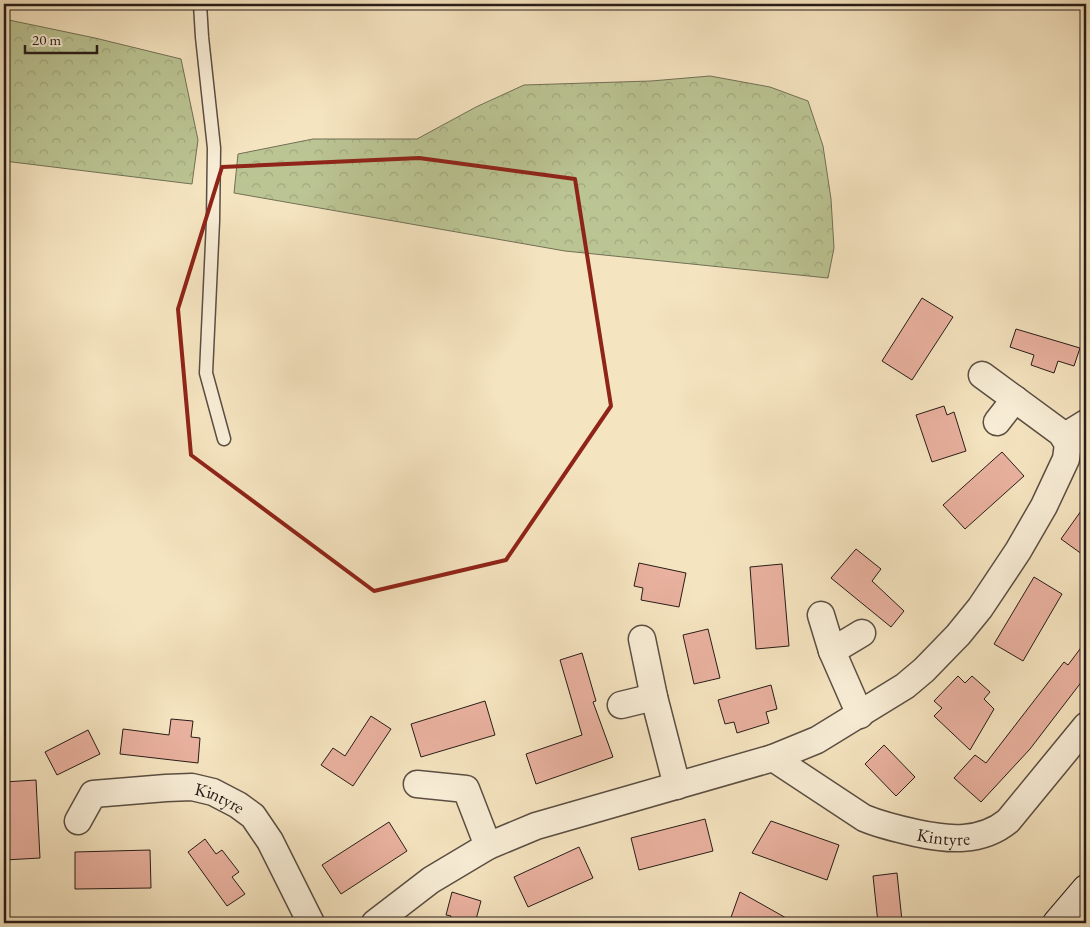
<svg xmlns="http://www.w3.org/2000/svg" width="1090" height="927" font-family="'EB Garamond',serif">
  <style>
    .forest { fill: url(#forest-crowns); stroke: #727056 }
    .building { fill: #e9b19f; stroke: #281c18 }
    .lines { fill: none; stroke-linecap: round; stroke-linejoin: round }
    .service-casing { stroke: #5b4e42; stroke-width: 15 }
    .minor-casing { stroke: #5b4e42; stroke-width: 29 }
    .secondary-casing { stroke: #281c18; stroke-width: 30 }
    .service { stroke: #f8edd6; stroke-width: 12 }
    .minor { stroke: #f8edd6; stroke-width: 26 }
    .secondary { stroke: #f8edd6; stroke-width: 28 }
    .marked { fill: none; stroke: #8f2418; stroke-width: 4; stroke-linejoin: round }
    .labels { text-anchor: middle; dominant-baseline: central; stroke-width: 4.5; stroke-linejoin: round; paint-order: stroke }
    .street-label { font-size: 18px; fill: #281c18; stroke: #f8edd6 }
  </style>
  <defs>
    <pattern id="forest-crowns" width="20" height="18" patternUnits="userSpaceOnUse" patternTransform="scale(1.25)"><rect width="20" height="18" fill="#bbc493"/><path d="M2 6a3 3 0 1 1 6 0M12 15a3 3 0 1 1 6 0" fill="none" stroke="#a1a87e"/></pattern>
  </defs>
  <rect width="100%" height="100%" fill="#f5e4c0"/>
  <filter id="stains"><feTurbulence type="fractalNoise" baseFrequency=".004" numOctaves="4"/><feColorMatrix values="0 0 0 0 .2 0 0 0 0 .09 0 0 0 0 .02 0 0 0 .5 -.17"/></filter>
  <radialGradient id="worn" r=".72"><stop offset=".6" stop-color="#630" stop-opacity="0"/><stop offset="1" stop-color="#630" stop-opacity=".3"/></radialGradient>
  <!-- forest -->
  <g class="forest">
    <polygon points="4,19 95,38 181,59 198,140 192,184 4,161"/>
    <polygon points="710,76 770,87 808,101 823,146 831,199 834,248 828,278 565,251 234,193 238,154 313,139 417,139 476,107 524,85 651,81"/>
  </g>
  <!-- building -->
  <g class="building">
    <polygon points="922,298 953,317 912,380 882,361"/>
    <polygon points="1016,329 1080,348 1074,366 1058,361 1054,373 1031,365 1034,355 1010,347"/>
    <polygon points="944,406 947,415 954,412 966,451 932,462 916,415"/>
    <polygon points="1002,452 1024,476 965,529 943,505"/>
    <polygon points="1086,504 1086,557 1061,539"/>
    <polygon points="856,549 881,569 872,581 904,611 891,627 831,578"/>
    <polygon points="639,563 686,573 679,607 641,600 643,588 634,586"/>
    <polygon points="782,564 789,646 756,649 750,567"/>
    <polygon points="1034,577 1062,594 1023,661 994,644"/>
    <polygon points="708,629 720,678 694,684 683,635"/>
    <polygon points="1086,641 1086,676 1030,749 981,802 954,778 975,755 986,763 1064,662 1068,665"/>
    <polygon points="582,653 596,701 593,702 613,757 536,784 526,754 582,735 560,660"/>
    <polygon points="958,676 965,683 972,676 990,692 984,699 994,709 970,750 934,716 942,708 934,701"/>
    <polygon points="771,685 777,709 766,712 769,723 737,733 734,722 725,724 718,700"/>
    <polygon points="485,701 495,735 421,757 411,724"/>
    <polygon points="371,716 391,729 353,786 321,765 333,748 345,756"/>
    <polygon points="171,719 193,721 191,737 200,738 198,763 120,754 123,729 169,735"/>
    <polygon points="88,730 100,754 57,775 45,752"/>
    <polygon points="884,745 915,777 896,796 865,764"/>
    <polygon points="36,780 40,858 5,860 4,782"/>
    <polygon points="705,819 713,851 639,870 631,838"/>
    <polygon points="771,821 839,845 827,880 752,853"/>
    <polygon points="389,822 407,851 341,894 322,865"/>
    <polygon points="205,839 216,854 222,850 239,872 232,877 245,894 227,906 188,852"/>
    <polygon points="579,847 593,878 528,907 514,877"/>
    <polygon points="150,850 151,888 75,889 75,852"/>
    <polygon points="897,873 902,921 878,923 873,876"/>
    <polygon points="452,892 481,901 475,923 449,923 451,916 446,915"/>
    <polygon points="740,892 795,923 729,923"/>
  </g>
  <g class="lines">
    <!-- service casing -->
    <g class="service-casing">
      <polyline id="service" points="200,4 202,37 214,148 213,221 206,373 224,439"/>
    </g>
    <!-- minor casing -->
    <g class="minor-casing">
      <g id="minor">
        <polyline points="997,422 1015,399"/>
        <polyline points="1065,436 1086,423"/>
        <polyline points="821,615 832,651 860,715"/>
        <polyline points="642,639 654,697 677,786"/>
        <polyline points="832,651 862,633"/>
        <polyline points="621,705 654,697"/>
        <path id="s1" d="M773 758 864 818C881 825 898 829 916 833 948 840 981 843 1008 821L1086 726"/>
        <polyline points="417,784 466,789 488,846"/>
        <path id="s2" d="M78 821 93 794 166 788 192 787 213 792 238 805 253 816 270 841 311 923"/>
        <polyline points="375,923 431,880 488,846 536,826 773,758 817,740 905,686 924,670 958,635 980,608 1018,551 1044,506 1066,459 1068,444 1061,433 982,375"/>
      </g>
    </g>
    <!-- secondary casing -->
    <g class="secondary-casing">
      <polyline id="secondary" points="1057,923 1086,889"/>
    </g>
    <!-- service -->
    <use href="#service" class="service"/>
    <!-- minor -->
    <use href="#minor" class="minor"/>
    <!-- secondary -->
    <use href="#secondary" class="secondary"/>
  </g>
  <!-- marked area -->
  <path class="marked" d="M419 158 575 179 611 406 506 560 374 591 191 455 178 309 222 167Z"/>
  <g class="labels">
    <!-- street labels -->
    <g class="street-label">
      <text stroke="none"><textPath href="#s2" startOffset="160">Kintyre</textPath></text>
      <text stroke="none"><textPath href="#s1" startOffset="191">Kintyre</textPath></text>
    </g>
  </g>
  <!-- margin -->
  <rect width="1090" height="927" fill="none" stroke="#f5e4c0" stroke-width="20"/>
  <rect x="5" y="5" width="1080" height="917" fill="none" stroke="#281c18" stroke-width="2.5"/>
  <rect x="10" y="10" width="1070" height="907" fill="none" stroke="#281c18"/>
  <!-- scale -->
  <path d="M25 45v8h72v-8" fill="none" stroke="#281c18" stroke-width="2.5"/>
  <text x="32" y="45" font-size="15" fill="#281c18" stroke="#f8edd6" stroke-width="4" paint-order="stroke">20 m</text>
  <rect width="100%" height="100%" filter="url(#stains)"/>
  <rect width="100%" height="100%" fill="url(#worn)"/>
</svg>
